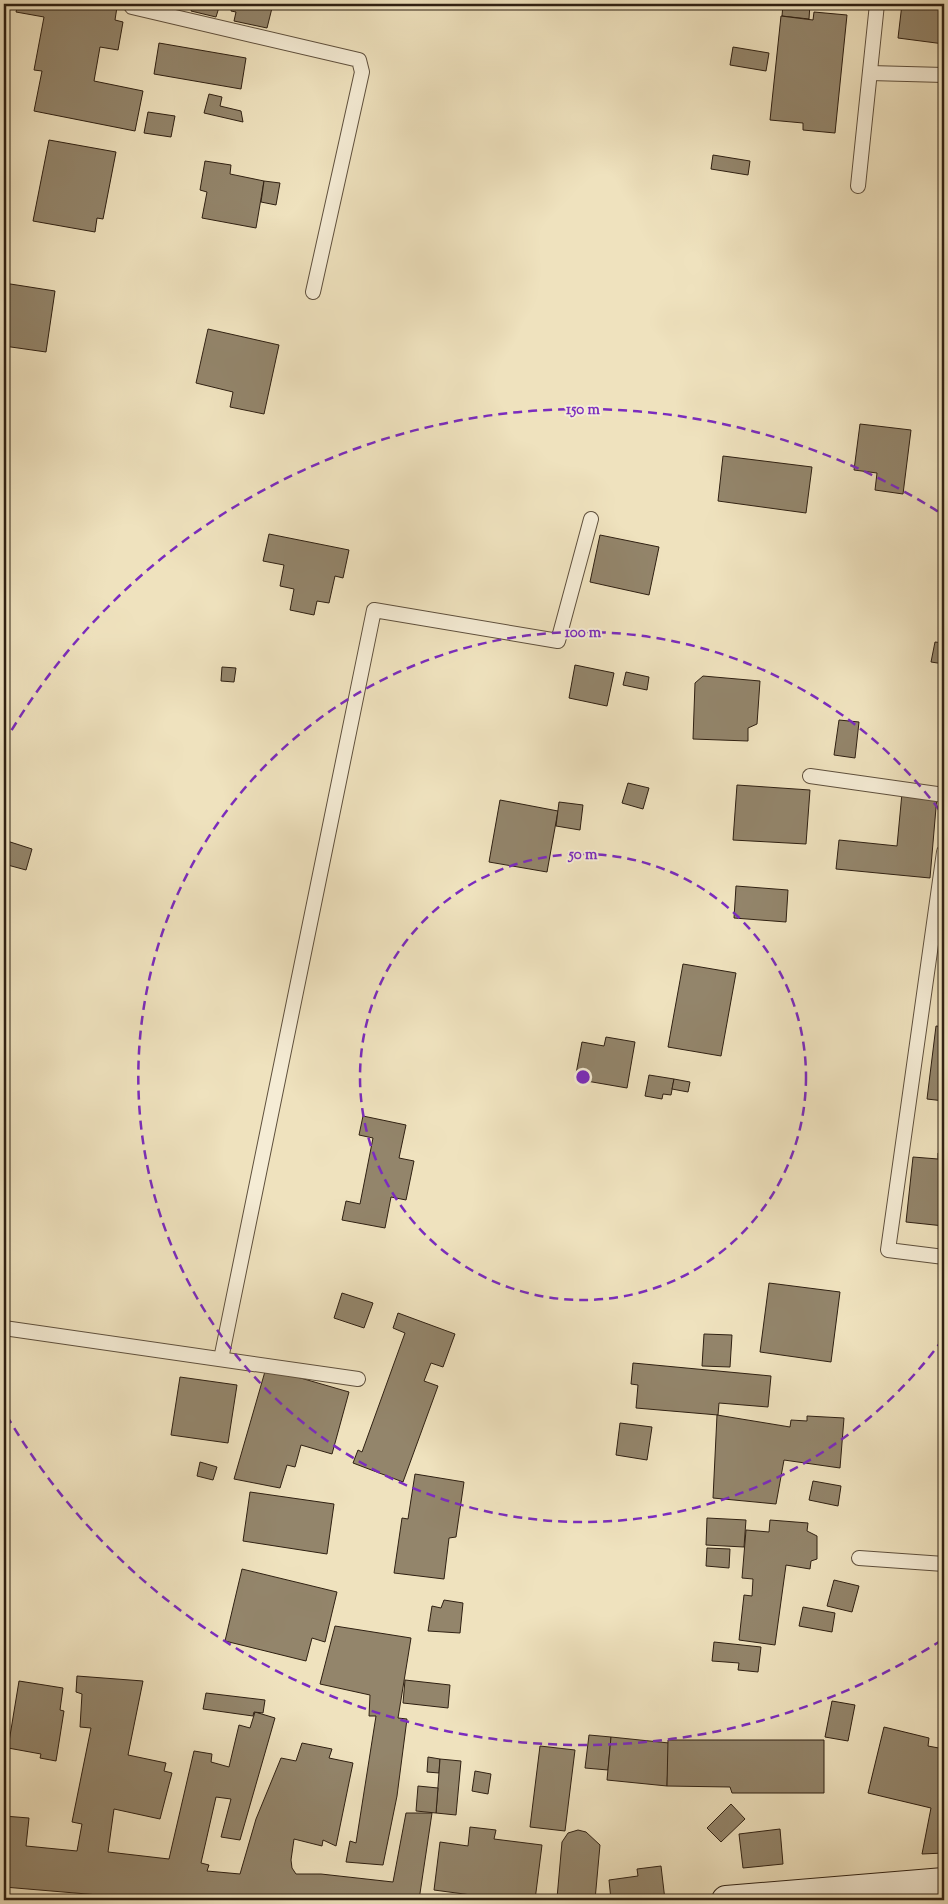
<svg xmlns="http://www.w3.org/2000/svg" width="948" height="1904" font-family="'Sorts Mill Goudy',serif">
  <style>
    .building { fill: #93856b; stroke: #2f2012 }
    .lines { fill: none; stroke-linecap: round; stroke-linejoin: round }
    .lane-casing { stroke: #5f503d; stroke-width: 16 }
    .secondary-casing { stroke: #2f2012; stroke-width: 30 }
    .lane { stroke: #f5ecd5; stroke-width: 14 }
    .secondary { stroke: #f5ecd5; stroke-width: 28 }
    .ring { fill: none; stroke: #7b2cbf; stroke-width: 2.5; stroke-dasharray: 9 6 }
    .centre { fill: #7b2cbf; stroke: #f5ecd5; stroke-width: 2.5 }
    .ring-label { font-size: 15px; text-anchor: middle; font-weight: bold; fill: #7b2cbf; stroke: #f5ecd5; stroke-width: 4; stroke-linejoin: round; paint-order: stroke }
  </style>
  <rect width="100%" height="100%" fill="#efe2be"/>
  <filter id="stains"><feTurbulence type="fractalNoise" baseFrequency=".004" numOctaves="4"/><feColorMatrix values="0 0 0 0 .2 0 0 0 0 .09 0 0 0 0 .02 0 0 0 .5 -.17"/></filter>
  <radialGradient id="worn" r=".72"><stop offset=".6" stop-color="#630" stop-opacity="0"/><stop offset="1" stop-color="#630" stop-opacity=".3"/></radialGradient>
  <!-- building -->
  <g class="building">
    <polygon points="18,4 99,4 117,7 115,20 123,22 118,50 100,47 94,81 143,91 135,131 34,111 42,71 34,70 44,17 16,12"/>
    <polygon points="193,4 220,4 216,17 191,11"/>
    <polygon points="232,4 273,4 267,28 234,21 236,12 231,11"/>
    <polygon points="783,4 810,4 809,19 782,16"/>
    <polygon points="902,4 944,4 944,44 898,38"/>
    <polygon points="814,12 847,15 835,133 803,130 803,123 770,120 781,16 813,20"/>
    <polygon points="159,43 246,58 241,89 154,74"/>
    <polygon points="733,47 769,53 766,71 730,65"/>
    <polygon points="209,94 222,97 220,106 241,111 243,122 204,113"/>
    <polygon points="148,112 175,116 171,137 144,133"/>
    <polygon points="49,140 116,152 103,219 97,218 95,232 33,221"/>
    <polygon points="713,155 750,161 748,175 711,169"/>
    <polygon points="205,161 231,165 230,174 264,181 256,228 202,218 207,192 200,190"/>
    <polygon points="264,181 280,183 276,205 261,202"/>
    <polygon points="4,283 55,291 46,352 4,346"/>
    <polygon points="208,329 279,345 264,414 230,407 233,392 196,383"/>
    <polygon points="860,424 911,430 903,494 875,490 877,473 854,470"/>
    <polygon points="723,456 812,467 806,513 718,501"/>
    <polygon points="269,534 349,550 343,578 335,576 329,603 317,601 314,615 290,610 294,589 280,586 284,565 263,561"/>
    <polygon points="600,535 659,547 649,595 590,582"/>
    <polygon points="935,642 944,643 944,664 931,662"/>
    <polygon points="575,665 614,673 607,706 569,698"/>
    <polygon points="222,667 236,668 234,682 221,681"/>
    <polygon points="626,672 649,677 647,690 623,685"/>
    <polygon points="703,676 760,681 757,724 748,728 748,741 693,739 695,683"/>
    <polygon points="944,684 944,712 939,711"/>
    <polygon points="839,720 859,722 855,758 834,755"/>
    <polygon points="628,783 649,788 643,809 622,803"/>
    <polygon points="737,785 810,790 806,844 733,840"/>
    <polygon points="902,793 937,796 930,878 836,869 839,840 897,846"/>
    <polygon points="500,800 558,811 547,872 489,862"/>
    <polygon points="559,802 583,805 580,830 556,826"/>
    <polygon points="4,840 32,849 26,870 4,864"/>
    <polygon points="736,886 788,890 786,922 734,918"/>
    <polygon points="939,920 944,920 944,944 938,944"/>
    <polygon points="683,964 736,973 721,1056 668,1047"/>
    <polygon points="936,1026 944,1027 944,1101 927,1099"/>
    <polygon points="606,1037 635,1042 627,1088 575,1079 582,1042 604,1046"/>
    <polygon points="649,1075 674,1079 671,1095 663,1094 662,1099 645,1096"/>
    <polygon points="674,1079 690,1082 688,1092 672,1089"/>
    <polygon points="363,1116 406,1125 399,1158 414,1161 406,1200 391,1197 385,1228 342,1220 346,1201 360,1204 373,1138 359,1135"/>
    <polygon points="938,1153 944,1154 944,1226 906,1222 913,1157 938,1159"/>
    <polygon points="769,1283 840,1292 831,1362 760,1352"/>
    <polygon points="342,1293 373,1303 364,1328 334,1318"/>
    <polygon points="398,1313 455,1334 443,1367 431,1363 424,1381 438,1386 403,1482 353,1463 358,1450 362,1452 405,1333 393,1328"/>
    <polygon points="704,1334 732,1335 730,1367 702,1366"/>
    <polygon points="633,1363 771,1376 768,1407 719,1403 718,1415 636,1408 638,1385 631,1384"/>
    <polygon points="266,1368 349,1392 332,1454 301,1445 295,1467 287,1465 280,1488 234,1479"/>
    <polygon points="180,1377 237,1385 228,1443 171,1435"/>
    <polygon points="717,1415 790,1427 791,1420 807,1421 807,1416 844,1418 840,1468 784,1460 776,1504 713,1498"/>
    <polygon points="620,1423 652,1427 647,1460 616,1455"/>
    <polygon points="200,1462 217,1467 213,1480 197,1476"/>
    <polygon points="415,1474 464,1482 456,1537 449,1538 444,1579 394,1573 402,1518 408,1519"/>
    <polygon points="813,1481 841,1486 838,1506 809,1500"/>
    <polygon points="250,1492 334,1504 327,1554 243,1541"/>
    <polygon points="707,1518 746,1520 744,1547 706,1545"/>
    <polygon points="770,1520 808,1523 807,1531 817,1536 817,1559 811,1561 810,1569 786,1565 775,1645 739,1640 744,1595 752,1596 753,1579 742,1578 746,1530 769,1532"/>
    <polygon points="707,1548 730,1549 729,1568 706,1566"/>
    <polygon points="242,1569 337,1592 325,1642 312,1638 306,1661 225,1641"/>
    <polygon points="834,1580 859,1586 852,1612 827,1606"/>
    <polygon points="444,1600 463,1603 460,1633 428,1631 432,1606 441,1608"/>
    <polygon points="803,1607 835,1613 832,1632 799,1626"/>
    <polygon points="335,1626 411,1638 398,1718 407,1719 397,1796 383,1865 346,1862 350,1841 356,1843 376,1716 369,1716 370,1695 320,1684"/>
    <polygon points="714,1642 761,1647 758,1672 738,1670 739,1663 712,1661"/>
    <polygon points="77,1676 143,1681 128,1755 166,1763 164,1771 172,1773 160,1819 114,1809 108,1852 169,1859 194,1751 212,1754 211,1762 229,1767 239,1725 250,1728 255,1712 275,1718 240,1840 221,1837 231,1799 216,1797 201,1863 209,1865 207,1871 240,1874 256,1819 281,1758 296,1761 302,1743 332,1749 329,1758 353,1763 336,1846 323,1840 322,1846 294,1839 291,1860 292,1868 296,1874 321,1874 393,1882 406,1813 432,1813 419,1900 158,1900 4,1887 4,1816 29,1818 26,1846 77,1851 82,1824 72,1822 91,1728 80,1727 82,1694 76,1692"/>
    <polygon points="405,1680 450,1685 448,1708 403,1703"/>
    <polygon points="19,1681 63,1688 60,1710 64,1711 56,1761 40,1758 41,1754 8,1748"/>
    <polygon points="206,1693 265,1700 263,1713 254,1712 253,1716 203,1709"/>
    <polygon points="832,1701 855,1705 848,1741 825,1737"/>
    <polygon points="884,1727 929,1738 928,1746 944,1749 944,1853 922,1854 931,1808 868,1793"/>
    <polygon points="589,1735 611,1737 608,1770 585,1768"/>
    <polygon points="611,1737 669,1743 667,1786 607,1780"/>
    <polygon points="668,1740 824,1740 824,1793 732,1793 730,1787 667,1786"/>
    <polygon points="540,1746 575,1750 565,1831 530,1827"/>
    <polygon points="428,1757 440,1759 439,1773 427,1772"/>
    <polygon points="440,1759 461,1761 456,1815 436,1813"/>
    <polygon points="475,1771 491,1774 488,1794 472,1791"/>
    <polygon points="418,1786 438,1788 436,1813 416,1811"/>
    <polygon points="731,1804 745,1819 721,1842 707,1828"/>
    <polygon points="470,1827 496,1830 494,1839 542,1845 535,1900 509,1900 434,1890 440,1842 468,1846"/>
    <polygon points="780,1829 783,1864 743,1868 739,1834"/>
    <polygon points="578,1830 586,1832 600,1845 595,1900 557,1898 562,1842 568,1833"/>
    <polygon points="661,1866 665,1900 611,1900 609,1880 638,1876 637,1869"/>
  </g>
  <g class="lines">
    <!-- lane casing -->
    <g class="lane-casing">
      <g id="lane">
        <polyline points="130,4 132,7 359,60 362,72 313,292"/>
        <polyline points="870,73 944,75"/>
        <polyline points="858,186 877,4"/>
        <polyline points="810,776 944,795"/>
        <polyline points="944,852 888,1250 944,1257"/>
        <polyline points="4,1328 358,1379"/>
        <polyline points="221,1359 374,610 558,641 591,519"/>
        <polyline points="859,1558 944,1564"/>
      </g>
    </g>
    <!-- secondary casing -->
    <g class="secondary-casing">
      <polyline id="secondary" points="726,1900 944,1882"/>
    </g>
    <!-- lane -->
    <use href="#lane" class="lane"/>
    <!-- secondary -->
    <use href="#secondary" class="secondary"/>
  </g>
  <!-- distance rings -->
  <g class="ring">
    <circle cx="583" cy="1077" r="223"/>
    <path d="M943 1339A445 445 0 1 1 943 815"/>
    <path d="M942 1640A668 668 0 0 1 4 1411M4 743A668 668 0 0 1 942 514"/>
  </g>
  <circle cx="583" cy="1077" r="8" class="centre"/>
  <g class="ring-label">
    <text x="583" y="414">150 m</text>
    <text x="583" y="637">100 m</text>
    <text x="583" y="859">50 m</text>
  </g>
  <!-- margin -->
  <rect width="948" height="1904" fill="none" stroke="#efe2be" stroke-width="20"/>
  <rect x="5" y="5" width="938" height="1894" fill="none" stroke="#2f2012" stroke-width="2.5"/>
  <rect x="10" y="10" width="928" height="1884" fill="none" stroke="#2f2012"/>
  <rect width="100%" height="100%" filter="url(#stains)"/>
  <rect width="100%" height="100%" fill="url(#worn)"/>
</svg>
